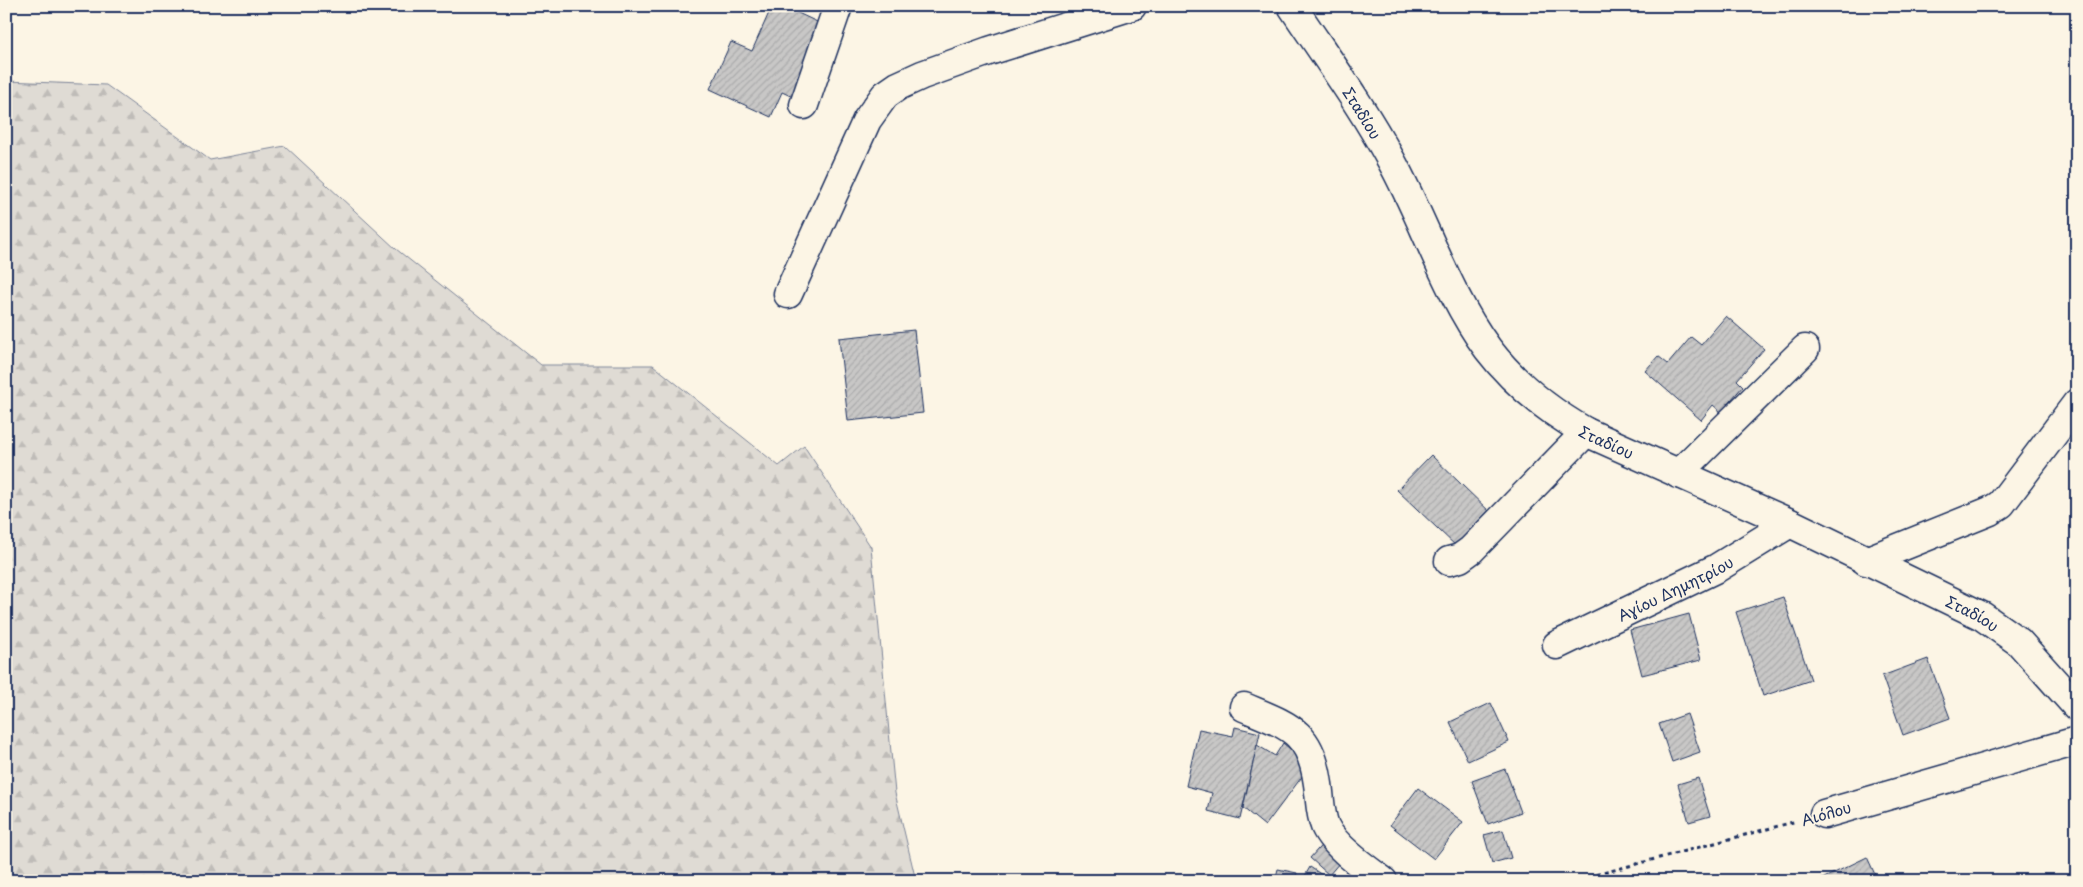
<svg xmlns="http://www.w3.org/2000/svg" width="2083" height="887" font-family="'Playpen Sans',sans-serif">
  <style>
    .forest { fill: url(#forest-firs); stroke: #7d8599 }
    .building { fill: url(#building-hatch); stroke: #1b2f5e }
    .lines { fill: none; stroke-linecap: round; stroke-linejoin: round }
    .minor-casing { stroke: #1b2f5e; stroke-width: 31 }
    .path { stroke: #1b2f5e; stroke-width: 3; stroke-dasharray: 4 4; stroke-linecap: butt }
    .minor { stroke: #fcf5e5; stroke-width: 28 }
    .labels { text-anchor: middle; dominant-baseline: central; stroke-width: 4; stroke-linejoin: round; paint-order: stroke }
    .street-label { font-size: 15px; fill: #1b2f5e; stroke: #fcf5e5 }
  </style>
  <defs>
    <pattern id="forest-firs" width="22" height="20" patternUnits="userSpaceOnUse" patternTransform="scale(1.25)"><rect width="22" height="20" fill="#dfdbd4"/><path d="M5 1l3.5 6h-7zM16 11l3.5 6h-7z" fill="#bfbcb8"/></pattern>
    <pattern id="building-hatch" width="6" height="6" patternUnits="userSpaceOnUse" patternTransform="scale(1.25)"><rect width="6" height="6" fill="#c8c7c6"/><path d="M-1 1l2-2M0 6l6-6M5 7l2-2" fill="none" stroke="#ababac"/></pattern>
  </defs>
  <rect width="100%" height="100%" fill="#fcf5e5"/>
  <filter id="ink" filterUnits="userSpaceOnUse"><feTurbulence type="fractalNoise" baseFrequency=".02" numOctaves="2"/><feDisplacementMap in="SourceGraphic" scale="10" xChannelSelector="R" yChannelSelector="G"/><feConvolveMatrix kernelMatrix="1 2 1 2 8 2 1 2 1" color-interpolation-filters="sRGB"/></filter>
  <g filter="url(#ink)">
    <!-- forest -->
    <polygon class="forest" points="6,81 106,85 210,160 285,146 396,249 541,365 653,365 779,466 804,446 871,547 895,793 916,881 6,881"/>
    <!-- building -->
    <g class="building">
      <polygon points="772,6 783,6 830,28 797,99 782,92 771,117 710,89 731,42 752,51"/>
      <polygon points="1726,316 1764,349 1737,380 1743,386 1721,412 1713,405 1701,420 1645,371 1658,356 1668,364 1691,337 1701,345"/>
      <polygon points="914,330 923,413 848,421 839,338"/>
      <polygon points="1431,455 1492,514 1458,548 1397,490"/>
      <polygon points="1783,597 1811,680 1763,696 1736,612"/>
      <polygon points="1689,614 1701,660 1642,675 1630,630"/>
      <polygon points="1928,659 1950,718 1903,735 1882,676"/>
      <polygon points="1491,703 1509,742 1468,761 1450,722"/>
      <polygon points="1687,714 1700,752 1672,762 1659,724"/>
      <polygon points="1235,727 1260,733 1240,819 1208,811 1212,793 1186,786 1199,729 1233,736"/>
      <polygon points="1283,743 1310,766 1265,826 1243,808 1257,745 1275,756"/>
      <polygon points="1505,769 1521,812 1488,824 1472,781"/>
      <polygon points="1698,778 1710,816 1689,822 1678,784"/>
      <polygon points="1418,788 1463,822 1434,859 1390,825"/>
      <polygon points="1503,830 1511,858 1492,863 1484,835"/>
      <polygon points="1326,840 1345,856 1329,875 1310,858"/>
      <polygon points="1867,857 1878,881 1820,881 1820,880"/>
      <polygon points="1310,867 1331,881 1302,881"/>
      <polygon points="1278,869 1297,873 1295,881 1275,881"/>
    </g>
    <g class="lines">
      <!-- minor casing -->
      <g class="minor-casing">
        <g id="minor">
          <path id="s1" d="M1292 6C1326 57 1362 106 1391 160 1425 222 1446 292 1488 349 1514 383 1549 411 1586 432L1790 523 1982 616 2019 642 2077 707"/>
          <polyline points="804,105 838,6"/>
          <polyline points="788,294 867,120 885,95 898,86 922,75 989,51 1132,6"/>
          <polyline points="1678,474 1805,349"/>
          <polyline points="1449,561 1460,558 1471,550 1586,432"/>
          <polyline points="1866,561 1990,511 2001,504 2077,403"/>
          <path id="s2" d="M1557 645 1717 568 1790 523"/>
          <path d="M1244 707C1289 726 1311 731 1318 784 1320 797 1320 814 1325 826 1334 846 1365 868 1383 881"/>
          <polyline points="1824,814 2077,741"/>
        </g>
      </g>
      <!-- path -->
      <polyline class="path" points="1573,881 1797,821"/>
      <!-- minor -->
      <use href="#minor" class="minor"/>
    </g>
  </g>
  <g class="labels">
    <!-- street labels -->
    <g class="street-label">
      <text stroke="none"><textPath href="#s1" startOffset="128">Σταδίου</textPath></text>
      <text stroke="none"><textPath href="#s1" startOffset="548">Σταδίου</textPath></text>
      <text stroke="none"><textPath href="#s2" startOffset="131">Αγίου Δημητρίου</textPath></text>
      <text stroke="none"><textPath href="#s1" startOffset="952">Σταδίου</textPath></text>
      <text transform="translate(1826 813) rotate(-16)">Αιόλου</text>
    </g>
  </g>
  <!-- margin -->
  <rect width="2083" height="887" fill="none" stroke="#fcf5e5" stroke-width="25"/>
  <rect x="12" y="12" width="2058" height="862" fill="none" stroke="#1b2f5e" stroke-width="2" filter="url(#ink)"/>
</svg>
